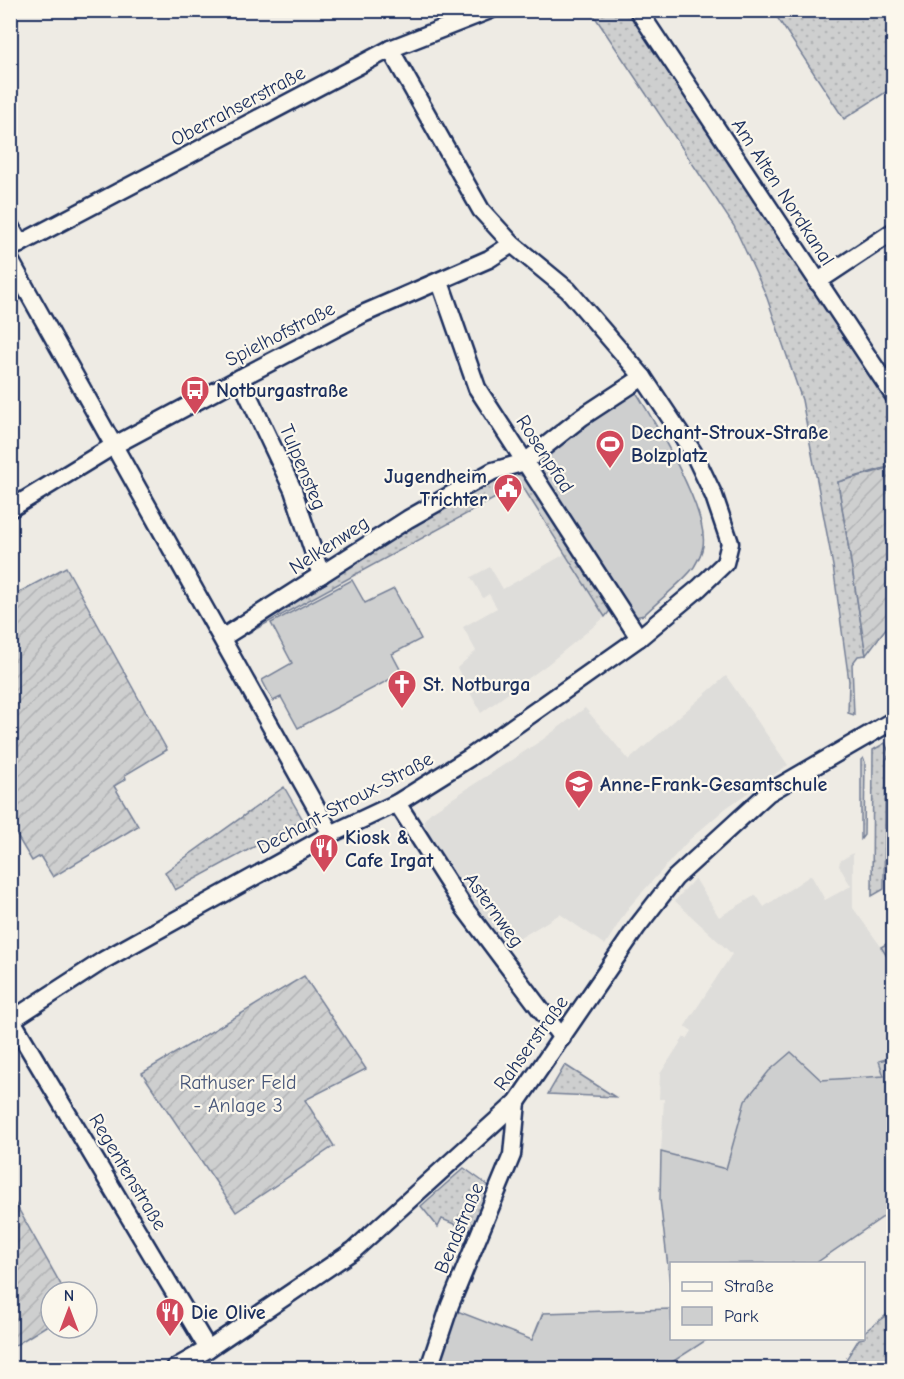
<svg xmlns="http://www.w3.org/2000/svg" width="904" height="1379" font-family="'Comic Neue',sans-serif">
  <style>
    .built { fill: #deddda }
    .grass { fill: url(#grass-dots); stroke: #747f96; stroke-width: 1.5 }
    .park { fill: #cecfcf; stroke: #747f96; stroke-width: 1.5 }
    .garden { fill: url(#garden-furrows); stroke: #747f96; stroke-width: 1.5 }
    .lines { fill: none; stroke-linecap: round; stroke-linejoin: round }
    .minor-casing { stroke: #1b2f5e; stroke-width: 21 }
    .minor { stroke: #fbf7ec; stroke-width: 16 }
    .labels { text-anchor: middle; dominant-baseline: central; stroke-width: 4.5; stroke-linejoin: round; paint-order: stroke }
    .street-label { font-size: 20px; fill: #1b2f5e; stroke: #fbf7ec }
    .poi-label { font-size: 20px; font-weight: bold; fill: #1b2f5e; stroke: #fbf7ec; text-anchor: start }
    .park-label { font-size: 20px; fill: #48577a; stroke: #fbf7ec }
  </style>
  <defs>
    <pattern id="grass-dots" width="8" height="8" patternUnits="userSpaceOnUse" patternTransform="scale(1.5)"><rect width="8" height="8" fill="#cecfcf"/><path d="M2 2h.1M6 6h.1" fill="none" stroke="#b0b2b4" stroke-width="1.8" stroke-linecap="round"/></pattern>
    <pattern id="garden-furrows" width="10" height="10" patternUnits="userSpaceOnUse" patternTransform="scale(1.5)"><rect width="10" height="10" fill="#cecfcf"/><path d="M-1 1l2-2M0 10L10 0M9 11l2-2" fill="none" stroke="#b0b2b4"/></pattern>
  </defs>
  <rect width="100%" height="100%" fill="#eeebe4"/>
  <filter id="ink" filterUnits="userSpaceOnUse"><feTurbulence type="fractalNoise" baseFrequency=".0167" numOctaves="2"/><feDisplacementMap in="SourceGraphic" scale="12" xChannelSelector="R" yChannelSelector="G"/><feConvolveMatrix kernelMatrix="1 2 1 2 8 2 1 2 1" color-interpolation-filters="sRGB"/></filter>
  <g filter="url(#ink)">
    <!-- built -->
    <g class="built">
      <polygon points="565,554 605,617 548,664 481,713 457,668 476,651 463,627 497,608 489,594 483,598 471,577 490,567 503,589"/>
      <polygon points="726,676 788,765 726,808 689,840 629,907 605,945 560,914 505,947 444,861 426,830 424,820 430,813 542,740 585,708 629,760"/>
      <polygon points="853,853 853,908 893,963 893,1057 879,1061 885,1076 821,1080 791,1052 745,1101 726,1169 661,1152 664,1099 659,1099 660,1074 684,1037 687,1039 692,1031 685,1026 732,954 675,901 695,878 719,917 756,895 764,907 811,875 825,900 851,886 839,866 840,861"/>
    </g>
    <!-- grass -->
    <g class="grass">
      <polygon points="591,11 629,11 893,409 893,469 891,466 838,482 866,655 858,656 852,664 854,715 848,713 849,681 833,566 802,400 766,295 734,226"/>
      <polygon points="773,11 893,11 893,96 889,90 844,119"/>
      <polygon points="513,472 531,480 612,608 605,617 521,484 236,640 235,637 438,507 495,476"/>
      <polygon points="885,743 890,754 886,760 884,889 872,896 873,750"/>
      <polygon points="863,758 865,762 864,835 861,839 861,760"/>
      <polygon points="284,787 303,820 175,890 165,872"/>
      <polygon points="893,940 893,963 892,964 881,947"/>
      <polygon points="565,1065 615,1097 548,1094"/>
      <polygon points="464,1168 489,1186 471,1231 442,1219 438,1227 421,1206"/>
      <polygon points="893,1310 893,1367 847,1368 847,1358 859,1339 864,1338 864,1332"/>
    </g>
    <!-- park -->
    <g class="park">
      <path d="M631 391 636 392C655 423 709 511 703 546 702 552 697 562 694 567 685 580 657 602 644 615L635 617 542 478 539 465 548 450Z"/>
      <polygon points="352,580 365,603 394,589 421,639 392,654 402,673 298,728 281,697 273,701 262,680 292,663 271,623"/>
      <polygon points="791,1052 821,1080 884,1076 879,1061 893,1057 893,1210 816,1263 672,1264 671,1292 660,1200 661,1152 726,1169 745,1101 769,1071"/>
      <polygon points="452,1309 532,1340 543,1313 671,1309 672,1338 708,1339 663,1368 433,1368"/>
    </g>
    <!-- garden -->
    <g class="garden">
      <polygon points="891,466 894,469 893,619 866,655 838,482 882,470"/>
      <polygon points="66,567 167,750 125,775 126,779 114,786 138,826 53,877 40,856 32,861 11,826 10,597"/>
      <polygon points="304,976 366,1069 305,1100 334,1146 236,1212 142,1073"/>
      <polygon points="10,1194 65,1292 51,1292 51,1323 11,1348"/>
    </g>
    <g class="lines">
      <!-- minor casing -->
      <g class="minor-casing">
        <g id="minor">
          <polyline points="638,10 894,396"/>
          <polyline points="10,226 20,244"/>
          <polyline points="10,249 390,49 490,10"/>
          <polyline points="10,260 331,834"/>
          <polyline points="440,282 477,388 639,638"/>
          <polyline points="817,282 894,231"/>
          <polyline points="240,378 293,490 321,575"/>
          <polyline points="10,509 113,446 240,378 365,313 489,259 512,244"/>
          <polyline points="222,638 408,519 493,471 525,462 582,417 643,377"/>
          <polyline points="397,803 465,909 562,1038"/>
          <polyline points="10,1017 208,1349"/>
          <polyline points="10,1021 104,960 331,834 397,803 469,758 639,638 699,588 725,563 730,543 714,496 693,452 643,377 568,290 512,244 481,210 390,49"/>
          <polyline points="175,1368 208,1349 354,1250 517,1102 637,927 675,878 768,793 894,720"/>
          <polyline points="429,1368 450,1305 512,1155 517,1102"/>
        </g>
      </g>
      <!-- minor -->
      <use href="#minor" class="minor"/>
    </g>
  </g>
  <!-- icons -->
  <defs>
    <g id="bus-pin" transform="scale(1.5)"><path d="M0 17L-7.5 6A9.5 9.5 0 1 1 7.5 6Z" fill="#d1495b" stroke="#fbf7ec"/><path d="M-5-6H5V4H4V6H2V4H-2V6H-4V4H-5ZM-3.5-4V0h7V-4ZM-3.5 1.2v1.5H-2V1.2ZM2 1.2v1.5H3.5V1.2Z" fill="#fff"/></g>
    <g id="stadium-pin" transform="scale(1.5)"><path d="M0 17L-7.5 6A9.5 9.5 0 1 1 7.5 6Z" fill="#d1495b" stroke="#fbf7ec"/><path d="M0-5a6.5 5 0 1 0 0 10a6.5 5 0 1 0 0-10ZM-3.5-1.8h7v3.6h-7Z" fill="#fff"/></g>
    <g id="civic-pin" transform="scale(1.5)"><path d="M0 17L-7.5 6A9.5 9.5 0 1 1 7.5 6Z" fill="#d1495b" stroke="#fbf7ec"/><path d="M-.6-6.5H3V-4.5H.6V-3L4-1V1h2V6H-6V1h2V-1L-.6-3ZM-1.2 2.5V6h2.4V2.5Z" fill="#fff"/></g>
    <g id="church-pin" transform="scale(1.5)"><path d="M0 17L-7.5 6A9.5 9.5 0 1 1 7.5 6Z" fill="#d1495b" stroke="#fbf7ec"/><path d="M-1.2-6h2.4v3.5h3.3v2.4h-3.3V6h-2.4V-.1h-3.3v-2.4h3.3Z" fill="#fff"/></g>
    <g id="school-pin" transform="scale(1.5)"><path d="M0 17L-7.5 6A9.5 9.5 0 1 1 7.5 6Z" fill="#d1495b" stroke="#fbf7ec"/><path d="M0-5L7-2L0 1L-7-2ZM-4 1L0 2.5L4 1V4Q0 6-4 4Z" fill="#fff"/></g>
    <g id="restaurant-pin" transform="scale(1.5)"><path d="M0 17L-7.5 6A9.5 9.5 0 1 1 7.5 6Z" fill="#d1495b" stroke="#fbf7ec"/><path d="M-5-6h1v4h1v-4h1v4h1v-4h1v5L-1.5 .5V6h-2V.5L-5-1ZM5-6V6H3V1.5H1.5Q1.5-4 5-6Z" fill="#fff"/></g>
  </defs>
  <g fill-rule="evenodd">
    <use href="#bus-pin" x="195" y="390"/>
    <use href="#stadium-pin" x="610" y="444"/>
    <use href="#civic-pin" x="508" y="488"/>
    <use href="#church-pin" x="402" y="684"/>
    <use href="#school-pin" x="579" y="784"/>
    <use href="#restaurant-pin" x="324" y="848"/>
    <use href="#restaurant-pin" x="170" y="1312"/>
  </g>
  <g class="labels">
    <!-- street labels -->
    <g class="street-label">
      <text transform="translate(238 106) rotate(-28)">Oberrahserstraße</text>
      <text transform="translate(783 192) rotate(57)">Am Alten Nordkanal</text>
      <text transform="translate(280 334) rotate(-27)">Spielhofstraße</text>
      <text transform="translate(545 454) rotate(57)">Rosenpfad</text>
      <text transform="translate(303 467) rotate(67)">Tulpensteg</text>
      <text transform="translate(329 545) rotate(-33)">Nelkenweg</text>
      <text transform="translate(345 803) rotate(-28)">Dechant-Stroux-Straße</text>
      <text transform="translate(494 910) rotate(54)">Asternweg</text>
      <text transform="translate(531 1043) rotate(-54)">Rahserstraße</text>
      <text transform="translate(128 1172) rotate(59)">Regentenstraße</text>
      <text transform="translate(459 1228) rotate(-67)">Bendstraße</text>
    </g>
    <!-- poi labels -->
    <g class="poi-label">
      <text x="216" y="390">Notburgastraße</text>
      <text x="631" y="432">Dechant-Stroux-Straße<tspan x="631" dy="23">Bolzplatz</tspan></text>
      <text x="487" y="476" text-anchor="end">Jugendheim<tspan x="487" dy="23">Trichter</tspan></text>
      <text x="423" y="684">St. Notburga</text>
      <text x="600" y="784">Anne-Frank-Gesamtschule</text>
      <text x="345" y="837">Kiosk &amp;<tspan x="345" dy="23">Cafe Irgat</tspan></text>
      <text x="191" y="1312">Die Olive</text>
    </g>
    <!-- park labels -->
    <g class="park-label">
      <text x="238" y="1082">Rathuser Feld<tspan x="238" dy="23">- Anlage 3</tspan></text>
    </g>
  </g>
  <!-- margin -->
  <rect width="904" height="1379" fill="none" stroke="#fbf7ec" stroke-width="36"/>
  <rect x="18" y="18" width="868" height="1343" fill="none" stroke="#1b2f5e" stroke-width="2" filter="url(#ink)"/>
  <!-- legend -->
  <rect x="670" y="1262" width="195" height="78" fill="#fbf7ec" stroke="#a1a7b3" stroke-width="1.5"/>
  <rect x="682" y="1282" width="30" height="9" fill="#fbf7ec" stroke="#a1a7b3" stroke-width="1.5"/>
  <text x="724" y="1292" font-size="18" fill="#1b2f5e">Straße</text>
  <rect x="682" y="1307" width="30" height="18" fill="#cecfcf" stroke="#a1a7b3" stroke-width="1.5"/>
  <text x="724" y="1322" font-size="18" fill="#1b2f5e">Park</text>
  <!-- north arrow -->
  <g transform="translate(69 1310)"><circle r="28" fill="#fbf7ec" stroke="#a1a7b3" stroke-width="1.5"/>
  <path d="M0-4.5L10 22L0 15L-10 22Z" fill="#d1495b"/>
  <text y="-9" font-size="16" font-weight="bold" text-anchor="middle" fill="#1b2f5e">N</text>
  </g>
</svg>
